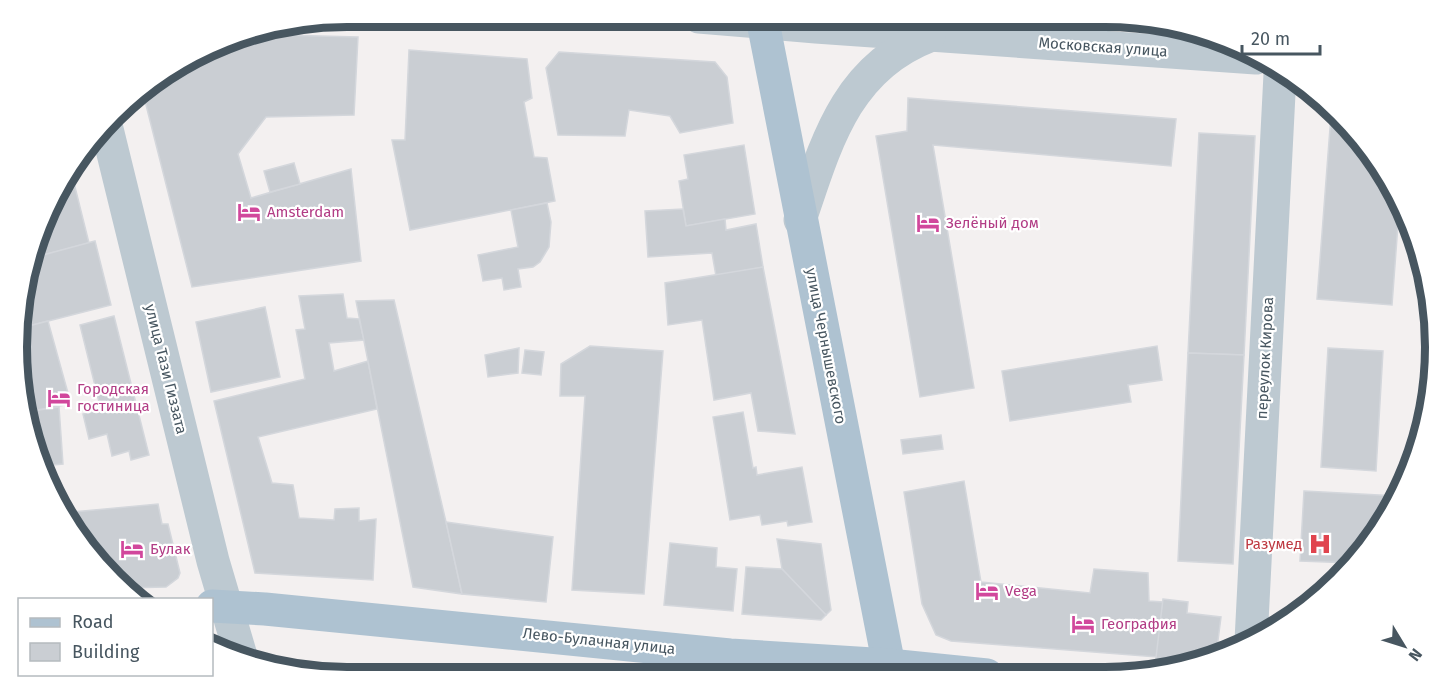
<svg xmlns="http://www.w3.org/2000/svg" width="1452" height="694" font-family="'Fira Sans',sans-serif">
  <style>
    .building { fill: #caced3; stroke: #d4d7dc; stroke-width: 1.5 }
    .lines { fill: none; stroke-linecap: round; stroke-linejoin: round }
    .minor { stroke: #bdc9d1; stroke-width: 33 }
    .major { stroke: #aec2d1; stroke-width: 33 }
    .labels { text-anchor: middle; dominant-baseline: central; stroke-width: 4.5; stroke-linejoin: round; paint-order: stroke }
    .street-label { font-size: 15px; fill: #475660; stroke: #fff }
    .hotel-label { font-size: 15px; fill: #b23c85; stroke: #fff; text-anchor: start }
    .health-label { font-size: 15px; fill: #be3a42; stroke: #fff; text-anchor: end }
    .rim { fill: none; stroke: #475660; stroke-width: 8 }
  </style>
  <rect width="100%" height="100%" fill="#f3f0f0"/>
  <!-- building -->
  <g class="building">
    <polygon points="240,34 358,37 354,115 266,117 238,154 251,198 351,169 361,261 192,287 142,89"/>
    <polygon points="409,50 527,59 532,98 524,102 534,157 547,158 555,201 410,230 392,140 405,140"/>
    <polygon points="559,52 715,62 727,77 733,123 680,133 670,116 629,110 625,136 558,135 546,68"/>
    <polygon points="908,98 1176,119 1171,166 933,145 974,388 920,397 876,136 907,131"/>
    <polygon points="1331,115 1341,116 1404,211 1399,211 1392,305 1317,299"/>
    <polygon points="1199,133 1255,136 1244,355 1188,353"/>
    <polygon points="744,145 755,214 686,226 679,181 688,179 684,155"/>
    <polygon points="294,163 300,184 270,192 264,171"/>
    <polygon points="71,171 89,243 32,258 61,181"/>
    <polygon points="547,203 551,222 549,247 540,262 533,267 518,269 521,287 504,290 502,278 483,281 478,255 518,247 511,210"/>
    <polygon points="683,209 686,226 725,219 726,230 756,224 763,267 716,276 712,253 648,257 645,211"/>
    <polygon points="95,241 111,305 21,328 23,282 32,258"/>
    <polygon points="763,267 795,434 758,431 751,393 714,400 702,320 668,325 665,283"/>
    <polygon points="343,294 347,318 359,319 364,340 329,343 334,371 368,361 377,409 258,437 272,483 293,485 299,518 334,520 335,509 359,508 359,521 376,519 373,580 255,573 214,401 305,379 296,330 305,329 299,296"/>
    <polygon points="394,300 446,522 462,594 413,587 356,301"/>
    <polygon points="265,307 280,377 211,392 196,322"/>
    <polygon points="114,316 149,455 131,460 129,451 112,456 107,434 89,439 83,414 101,410 80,325"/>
    <polygon points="48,321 71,404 26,412 19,390 21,328"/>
    <polygon points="590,346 663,351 644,594 572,590 585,396 560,396 561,364"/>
    <polygon points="1157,346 1162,380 1128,385 1131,402 1010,421 1002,371"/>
    <polygon points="519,348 518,373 488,377 485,355"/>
    <polygon points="1328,348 1383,351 1376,471 1321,467"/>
    <polygon points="525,350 544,352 541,375 522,373"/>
    <polygon points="1188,353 1244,355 1233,564 1178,561"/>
    <polygon points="59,407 63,464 42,466 26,412"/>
    <polygon points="743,412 753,468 756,467 757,475 802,467 812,522 788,526 787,521 762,525 760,515 730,520 713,417"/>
    <polygon points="941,435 943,449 903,454 901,440"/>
    <polygon points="964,481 981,582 1090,593 1094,569 1148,573 1149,601 1163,602 1157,657 951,641 936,635 922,604 904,492"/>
    <polygon points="1304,491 1397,496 1367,548 1352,563 1300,561"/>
    <polygon points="158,504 162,524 168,524 180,573 178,578 166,587 124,588 114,581 74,526 73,512"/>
    <polygon points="446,522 553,537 546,602 462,594"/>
    <polygon points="777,539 821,544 831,610 826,615 782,569"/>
    <polygon points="670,543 717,548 716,567 737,569 733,611 664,605"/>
    <polygon points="746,567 782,569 826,615 821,620 742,614"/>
    <polygon points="1163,599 1188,602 1187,613 1221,617 1216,656 1173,668 1155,666"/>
  </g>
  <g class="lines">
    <!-- minor -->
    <g class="minor">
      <polyline points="699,17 816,27 1256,58"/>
      <polyline points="107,129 213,561 241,656"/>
      <path d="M800 220C826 143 846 68 929 36"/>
      <polyline points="1251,641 1280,74"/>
    </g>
    <!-- major -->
    <g class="major">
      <polyline points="762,17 891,676"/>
      <polyline points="212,606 265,609 730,655 889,665 987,675"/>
    </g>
  </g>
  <!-- icons -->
  <defs>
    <g id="hotel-bare" transform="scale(1.8)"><path d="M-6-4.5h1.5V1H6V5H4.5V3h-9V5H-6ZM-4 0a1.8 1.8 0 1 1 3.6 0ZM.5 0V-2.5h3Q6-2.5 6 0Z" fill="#d1479c" stroke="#fff" stroke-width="2.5" paint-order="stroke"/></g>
    <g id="hospital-bare" transform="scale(1.8)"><path d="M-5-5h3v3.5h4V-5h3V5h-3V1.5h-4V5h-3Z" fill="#e0444e" stroke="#fff" stroke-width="2.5" paint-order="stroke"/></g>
  </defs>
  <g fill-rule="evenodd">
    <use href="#hotel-bare" x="249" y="212"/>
    <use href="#hotel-bare" x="928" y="223"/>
    <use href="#hotel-bare" x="59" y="398"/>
    <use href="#hospital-bare" x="1320" y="544"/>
    <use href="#hotel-bare" x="132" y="549"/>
    <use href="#hotel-bare" x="987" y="591"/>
    <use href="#hotel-bare" x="1083" y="624"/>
  </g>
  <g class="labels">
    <!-- street labels -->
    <g class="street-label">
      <text transform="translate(1103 47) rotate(4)">Московская улица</text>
      <text transform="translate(826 346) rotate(79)">улица Чернышевского</text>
      <text transform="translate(1265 358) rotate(-87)">переулок Кирова</text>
      <text transform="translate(166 369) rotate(76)">улица Тази Гиззата</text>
      <text transform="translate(599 641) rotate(6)">Лево-Булачная улица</text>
    </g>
    <!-- hotel labels -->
    <g class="hotel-label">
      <text x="267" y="212">Amsterdam</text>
      <text x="946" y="223">Зелёный дом</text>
      <text x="77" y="389">Городская<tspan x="77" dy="17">гостиница</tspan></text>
      <text x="150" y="549">Булак</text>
      <text x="1005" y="591">Vega</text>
      <text x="1101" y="624">География</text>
    </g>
    <!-- health labels -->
    <g class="health-label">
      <text x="1302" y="544">Разумед</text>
    </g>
  </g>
  <!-- crop -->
  <path d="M0 0H1452V694H0ZM347 27H1105A320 320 0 0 1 1425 347V347A320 320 0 0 1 1105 667H347A320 320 0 0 1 27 347V347A320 320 0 0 1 347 27Z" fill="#fff" fill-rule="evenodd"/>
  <path class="rim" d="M347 27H1105A320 320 0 0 1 1425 347V347A320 320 0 0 1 1105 667H347A320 320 0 0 1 27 347V347A320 320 0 0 1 347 27Z"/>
  <!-- legend -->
  <rect x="18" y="598" width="195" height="78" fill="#ffffff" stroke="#b5bbbf" stroke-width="1.5"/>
  <rect x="30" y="618" width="30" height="9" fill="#aec2d1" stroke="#b5bbbf" stroke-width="1.5"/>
  <text x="72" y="628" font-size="18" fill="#475660">Road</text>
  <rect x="30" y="643" width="30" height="18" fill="#caced3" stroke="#b5bbbf" stroke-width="1.5"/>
  <text x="72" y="658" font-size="18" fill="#475660">Building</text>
  <!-- north arrow -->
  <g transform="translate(1404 646) rotate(128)" stroke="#ffffff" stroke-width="4.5" paint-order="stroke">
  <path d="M0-4.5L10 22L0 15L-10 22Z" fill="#475660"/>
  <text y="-9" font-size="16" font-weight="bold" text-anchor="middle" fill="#475660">N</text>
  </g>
  <!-- scale -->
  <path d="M1242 45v9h78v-9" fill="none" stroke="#475660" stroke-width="3"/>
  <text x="1251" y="45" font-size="18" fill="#475660" stroke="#ffffff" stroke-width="4.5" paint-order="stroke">20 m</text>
</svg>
